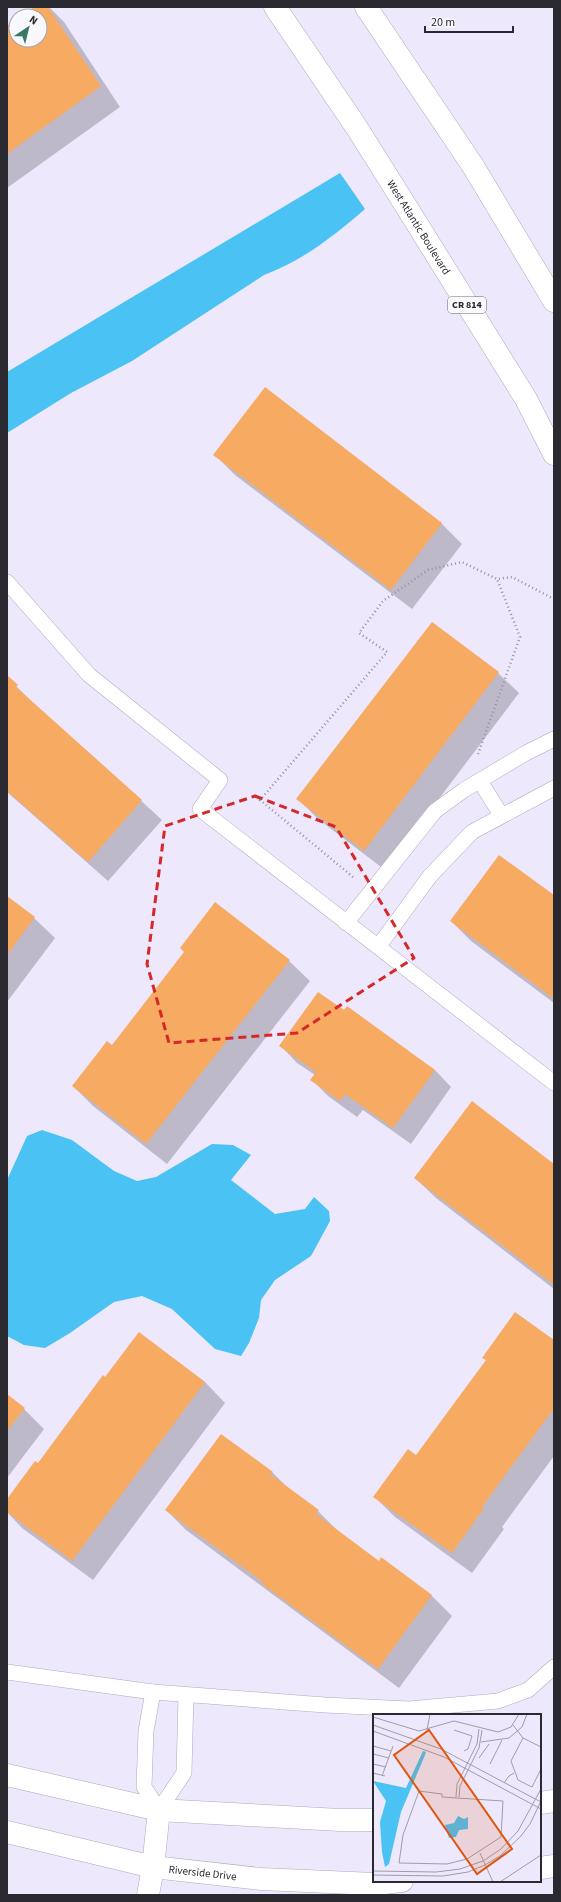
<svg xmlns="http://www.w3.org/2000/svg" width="561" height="1902" font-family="'Source Sans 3',sans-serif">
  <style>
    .water { fill: #4ac2f4 }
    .shadow { fill: #0003 }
    .building { fill: #f7aa62 }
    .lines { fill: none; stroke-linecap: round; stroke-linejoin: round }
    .lane-casing { stroke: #afa9bc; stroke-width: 16 }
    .street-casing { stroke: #afa9bc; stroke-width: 23 }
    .secondary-casing { stroke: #afa9bc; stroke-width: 23 }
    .primary-casing { stroke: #afa9bc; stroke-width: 23 }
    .path { stroke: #9692a0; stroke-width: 2.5; stroke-dasharray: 1 3; stroke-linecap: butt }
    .lane { stroke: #fff; stroke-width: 15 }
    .street { stroke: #fff; stroke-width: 22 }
    .secondary { stroke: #fff; stroke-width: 22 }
    .primary { stroke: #fff; stroke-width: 22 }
    .marked { fill: none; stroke: #d62828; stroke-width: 3; stroke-dasharray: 8 5; stroke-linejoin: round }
    .labels { text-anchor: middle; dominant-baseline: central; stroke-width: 3.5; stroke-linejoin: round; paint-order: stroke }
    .shield { fill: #f9f8fc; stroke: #69676d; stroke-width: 1 }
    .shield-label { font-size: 10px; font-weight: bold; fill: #2b2930 }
    .street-label { font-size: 11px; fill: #2b2930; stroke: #f9f8fc }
    .inset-road { fill: none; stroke: #a09caa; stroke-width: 1 }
    .view { fill: #df570e; fill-opacity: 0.15; stroke: #df570e; stroke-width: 2 }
    .inset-edge { fill: none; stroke: #2b2930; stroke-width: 2 }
  </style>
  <rect width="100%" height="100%" fill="#eee8fc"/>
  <!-- water -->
  <g class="water">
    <path d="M340 173 365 209C334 236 302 261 264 275L132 361 71 393 7 433V372Z"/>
    <polygon points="42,1130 72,1140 114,1171 137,1181 156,1177 212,1144 233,1145 251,1155 231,1180 275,1214 305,1209 314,1197 329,1211 330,1221 311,1256 275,1280 261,1300 259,1318 249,1343 241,1356 215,1349 172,1309 142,1296 114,1302 70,1333 45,1348 24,1345 7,1336 7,1180 27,1136"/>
  </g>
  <!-- shadow -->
  <g class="shadow">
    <polygon points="36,7 49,7 64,22 120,107 7,188 7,28 16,21 16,40 40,40 40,16 23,16"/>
    <polygon points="215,455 441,523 462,544 412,609 235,475"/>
    <polygon points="433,623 498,673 519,693 385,870 318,819 298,799"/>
    <polygon points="7,677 36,706 99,762 162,820 108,881 7,792"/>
    <polygon points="554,896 554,1003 471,941 451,921"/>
    <polygon points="7,898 34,918 55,938 7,1002"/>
    <polygon points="216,904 289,961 310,981 167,1164 93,1106 73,1086 112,1046 185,952"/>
    <polygon points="345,1011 435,1070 451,1087 411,1144 363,1110 357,1117 328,1096 312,1080 315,1075 297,1063 281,1046"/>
    <polygon points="554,1165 554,1289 436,1198 415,1178"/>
    <polygon points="139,1333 205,1382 225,1403 93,1580 22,1528 7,1512 7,1501 38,1465"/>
    <polygon points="554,1341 554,1456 502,1527 504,1529 472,1573 395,1517 375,1497 416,1457"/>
    <polygon points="7,1395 24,1409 44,1429 7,1478"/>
    <polygon points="272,1472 288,1488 318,1511 338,1531 379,1562 382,1559 432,1596 452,1616 399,1688 186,1530 166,1510"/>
  </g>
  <!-- building -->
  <g class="building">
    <polygon points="34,7 48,7 101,86 7,154 7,26 16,20 16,40 40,40 40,16 22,16"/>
    <polygon points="265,387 442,523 391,590 213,455"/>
    <polygon points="432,622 499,672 364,851 296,799"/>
    <polygon points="7,675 18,685 16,687 142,800 88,862 7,791"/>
    <polygon points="499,855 554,895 554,999 450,921"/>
    <polygon points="7,896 35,917 7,955"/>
    <polygon points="215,902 290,960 146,1144 72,1086 107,1041 112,1045 184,952 180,948"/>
    <polygon points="318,992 344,1010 347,1006 435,1070 393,1128 345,1094 340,1101 310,1080 316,1072 279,1046"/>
    <polygon points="472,1101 554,1164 554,1285 414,1178"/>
    <polygon points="515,1312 554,1340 554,1413 552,1411 482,1507 484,1508 452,1553 373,1497 408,1449 416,1455 486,1360 482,1358"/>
    <polygon points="139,1332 205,1382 72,1561 7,1512 7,1499 35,1461 38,1463 103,1375 105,1377"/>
    <polygon points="7,1394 25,1408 7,1431"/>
    <polygon points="221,1434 273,1472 270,1474 319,1510 316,1514 379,1561 381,1557 432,1595 378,1669 262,1584 263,1582 165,1510"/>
  </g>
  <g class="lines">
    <!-- lane casing -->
    <g class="lane-casing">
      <g id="lane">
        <polyline points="7,582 89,675 220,780 200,809 554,1083"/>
        <polyline points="480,781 501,815"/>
        <polyline points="346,923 435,811 464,790 526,753 554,739"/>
        <polyline points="378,947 430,876 472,832 554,788"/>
        <polyline points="7,1672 153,1692 325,1705 409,1709 498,1701 528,1690 554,1667"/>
        <polyline points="153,1692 146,1731 144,1787 159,1810 184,1773 186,1695"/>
      </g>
    </g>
    <!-- street casing -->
    <g class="street-casing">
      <polyline id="street" points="148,1895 153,1867 159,1810"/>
    </g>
    <!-- secondary casing -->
    <g class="secondary-casing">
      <g id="secondary">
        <polyline points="7,1775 159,1810 340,1820 374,1820"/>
        <polyline points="540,1803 554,1801"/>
        <path id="s1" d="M7 1832 153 1867 261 1879 375 1884 402 1881"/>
        <polyline points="540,1868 554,1866"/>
      </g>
    </g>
    <!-- primary casing -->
    <g class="primary-casing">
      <g id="primary">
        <path id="s2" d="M275 7 357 128 409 211 526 399 554 454"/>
        <polyline points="366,7 473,166 554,301"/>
      </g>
    </g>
    <!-- path -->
    <g class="path">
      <polyline points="478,754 520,637 497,579"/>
      <polyline points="353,877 260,800 387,652 359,633 383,601 428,570 462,562 497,579 512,577 554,599"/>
    </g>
    <!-- lane -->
    <use href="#lane" class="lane"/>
    <!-- street -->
    <use href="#street" class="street"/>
    <!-- secondary -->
    <use href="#secondary" class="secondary"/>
    <!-- primary -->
    <use href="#primary" class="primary"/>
  </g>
  <!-- marked area -->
  <path class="marked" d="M255 796 336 827 414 958 297 1033 169 1043 147 964 165 826Z"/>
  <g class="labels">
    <!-- shield labels -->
    <rect class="shield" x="448" y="297" width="38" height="16" rx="3"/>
    <g class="shield-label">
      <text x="467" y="305">CR 814</text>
    </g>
    <!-- street labels -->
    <g class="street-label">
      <text stroke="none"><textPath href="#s2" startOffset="263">West Atlantic Boulevard</textPath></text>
      <text stroke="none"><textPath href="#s1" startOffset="200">Riverside Drive</textPath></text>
    </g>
  </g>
  <!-- overview -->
  <g transform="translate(373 1714)">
    <rect width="168" height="168" fill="#eee8fc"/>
    <path d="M50 37 53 38 52 41 28 98 16 150 12 153 9 138 7 108 13 87 0 67 33 74ZM85 102 91 105 95 103V115L86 116 83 123 76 124 72 111 81 109Z" fill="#4ac2f4"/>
    <path class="inset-road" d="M0 3 46 17 81 7 125 18 138 13 146 0M0 11 68 35 168 88M140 11 150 24 138 47 145 66 159 73 168 55M54 16 57 0M81 16 99 22 95 35 91 37M0 17 71 43 168 95M150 24 168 33M108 28 136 24 149 13 154 0M0 32 18 37M0 40 16 44M106 44 116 30M0 50 13 53M117 50 129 26M0 59 12 62M9 62 20 32M131 69 136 62 141 59M46 77 69 80V83L130 87 128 123 94 145 74 150 26 149 30 121ZM83 83 84 70 104 30 106 15M86 83 87 72 106 34 109 16M107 139 120 168M0 157 63 158 87 155 110 147 128 135 145 117 168 75M0 161 70 162 95 158 112 151 127 142 148 122 157 110 168 87M127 168 168 141"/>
    <path class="view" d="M56 16 139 135 104 160 21 41Z"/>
    <rect width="168" height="168" class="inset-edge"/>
  </g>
  <!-- border -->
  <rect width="561" height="1902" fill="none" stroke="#2b2930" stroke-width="16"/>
  <!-- north arrow -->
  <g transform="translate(28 28) rotate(35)"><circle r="19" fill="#f9f8fc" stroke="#a7a5aa"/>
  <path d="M0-3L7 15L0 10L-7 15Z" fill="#387867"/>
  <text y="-6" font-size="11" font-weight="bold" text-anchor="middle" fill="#2b2930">N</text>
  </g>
  <!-- scale -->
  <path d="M425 26v6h88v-6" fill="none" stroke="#2b2930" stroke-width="2"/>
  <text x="431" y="26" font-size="12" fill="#2b2930" stroke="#f9f8fc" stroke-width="3" paint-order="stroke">20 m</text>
</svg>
